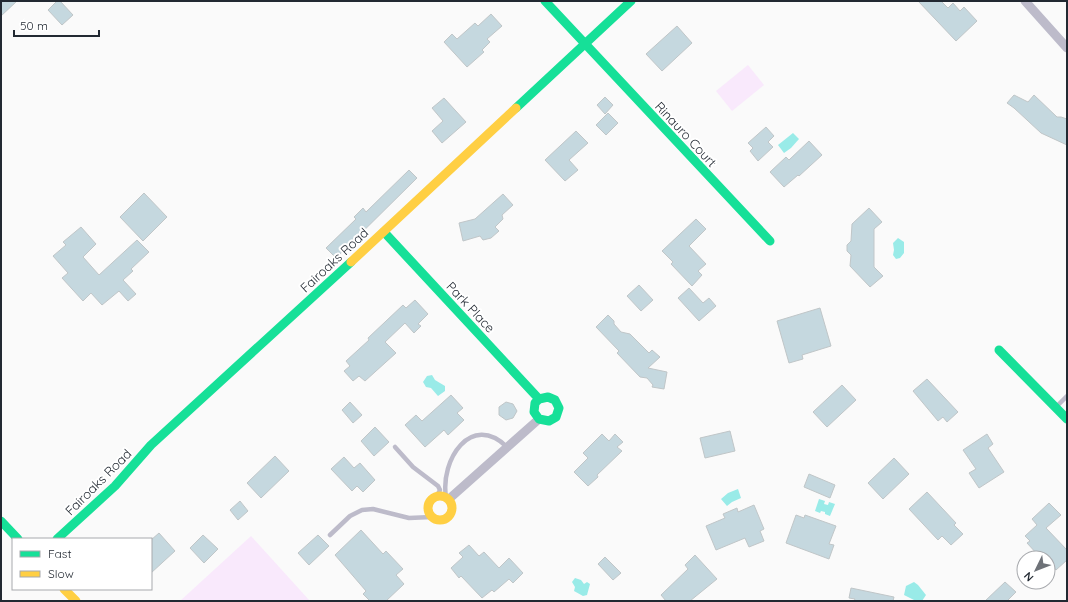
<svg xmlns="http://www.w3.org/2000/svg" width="1068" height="602" font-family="Quicksand,sans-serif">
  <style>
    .green { fill: #f9e9fc }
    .water { fill: #99ebe8 }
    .building { fill: #c5d8df; stroke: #c0c6c8 }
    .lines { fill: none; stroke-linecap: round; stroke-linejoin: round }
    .lane { stroke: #bdbbca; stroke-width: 4.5 }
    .street { stroke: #bdbbca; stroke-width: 9 }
    .fast { stroke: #16e098; stroke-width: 9 }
    .slow { stroke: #ffcf43; stroke-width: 9 }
    .labels { text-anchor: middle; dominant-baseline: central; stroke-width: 4; stroke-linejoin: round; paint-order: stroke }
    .street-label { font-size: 13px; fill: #222932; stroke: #fff }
  </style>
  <rect width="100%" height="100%" fill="#fafafa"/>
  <!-- green -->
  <g class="green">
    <polygon points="748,65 764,85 732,111 716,91"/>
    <polygon points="251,536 310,601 180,601"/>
  </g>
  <!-- water -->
  <g class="water">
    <polygon points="793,133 799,139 791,148 784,153 778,145"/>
    <polygon points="898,238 904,242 904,253 900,258 896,259 893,255 894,250 893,243"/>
    <polygon points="432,375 435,380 445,386 445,391 438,396 431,388 426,387 423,382 427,376"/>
    <polygon points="738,489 741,498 732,502 727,506 721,499 728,493"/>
    <polygon points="819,499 825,501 824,504 828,505 829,502 835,504 830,516 825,514 825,512 821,511 820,513 815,511"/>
    <polygon points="575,578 581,580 584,584 587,582 590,584 587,595 583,596 574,591 575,587 572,582"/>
    <polygon points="914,582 918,585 926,595 922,601 916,601 904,595 906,586"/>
  </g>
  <!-- building -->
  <g class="building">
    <polygon points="1,1 17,1 1,16"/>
    <polygon points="57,1 60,1 73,15 62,25 48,10"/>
    <polygon points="918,1 941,1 948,8 953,3 960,11 964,7 977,21 956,41"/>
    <polygon points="491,14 502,26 487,39 490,42 482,50 484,52 467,67 444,42 452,34 457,39 475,23 478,26"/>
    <polygon points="677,26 692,43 662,71 646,54"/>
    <polygon points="1014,95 1028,102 1034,95 1057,117 1061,117 1067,119 1067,145 1041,133 1014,108 1007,103"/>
    <polygon points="605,97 613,105 605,114 597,105"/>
    <polygon points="444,98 466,122 442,143 432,131 443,121 432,108"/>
    <polygon points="608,113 618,123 606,135 596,125"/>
    <polygon points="766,127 774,136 768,142 773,147 758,161 750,151 753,148 748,143"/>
    <polygon points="576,131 588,143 569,160 578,170 565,181 545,160"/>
    <polygon points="809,141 822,155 799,176 798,175 784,187 770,172 786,157 789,160"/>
    <polygon points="409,170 417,178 336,258 326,248 356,219 354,217 363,208 366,212"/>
    <polygon points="144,193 167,217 143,241 120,217"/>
    <polygon points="503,194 513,205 502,215 503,219 495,227 499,231 491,238 483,240 480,236 463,241 459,223 475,219"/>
    <polygon points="869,208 882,222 874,229 874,267 883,276 870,287 850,266 851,255 847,251 847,245 851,241 852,224"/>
    <polygon points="696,219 706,229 689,246 706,264 698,271 702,275 692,286 671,264 673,262 662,251"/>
    <polygon points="81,227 96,244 83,257 99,275 137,240 149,252 131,269 133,271 123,280 136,294 128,301 119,291 102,305 91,293 83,301 62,278 68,273 53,256 66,245 63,242"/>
    <polygon points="639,285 653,300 641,311 627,296"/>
    <polygon points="689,288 703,303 709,298 716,306 699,321 678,298"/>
    <polygon points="415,300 428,314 418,324 421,326 414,333 405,323 385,342 396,353 365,381 359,376 353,381 344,371 350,366 346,361 369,340 368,338 403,305 406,308"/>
    <polygon points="820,308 831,346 802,355 803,359 789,363 777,321"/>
    <polygon points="608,315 614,321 614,324 621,332 630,334 649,353 652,350 660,357 648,368 667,372 664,389 652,387 653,385 647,378 640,377 617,353 619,351 596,327"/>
    <polygon points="927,379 958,412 947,422 943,417 938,421 913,391"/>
    <polygon points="842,385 856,400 827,427 813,412"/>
    <polygon points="451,395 463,408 457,413 464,420 448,435 444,430 425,447 405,425 416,415 422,421"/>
    <polygon points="350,402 362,415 353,423 342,410"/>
    <polygon points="506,402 513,404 517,411 513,418 506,420 499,415 499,407"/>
    <polygon points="375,427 389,442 374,456 361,441"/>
    <polygon points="730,431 735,451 705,458 700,438"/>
    <polygon points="602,434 609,441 615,434 623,442 617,447 622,451 597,475 598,477 588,486 574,472 588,458 583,453"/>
    <polygon points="987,434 993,444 988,448 1004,472 979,488 969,473 976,469 963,450"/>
    <polygon points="275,456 289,471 261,498 247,483"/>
    <polygon points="344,457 354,468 360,463 375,480 363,492 357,486 352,491 331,469"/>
    <polygon points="894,458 909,474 883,499 868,483"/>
    <polygon points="809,474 835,485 830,498 804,487"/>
    <polygon points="927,492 956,523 954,525 963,534 951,545 942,536 938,540 909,509"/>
    <polygon points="240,501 248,511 238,520 230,510"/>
    <polygon points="1049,503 1061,515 1046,528 1067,550 1067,560 1056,570 1048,560 1048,558 1041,553 1038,555 1027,543 1030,541 1025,536 1037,525 1032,519"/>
    <polygon points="754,505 764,529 760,531 764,541 749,547 745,538 716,550 706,526 725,518 723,514 737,508 738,512"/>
    <polygon points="796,515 804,518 805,515 836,526 829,544 834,545 829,559 786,543"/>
    <polygon points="361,530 383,554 386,551 403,569 396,575 404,584 386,601 370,601 363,594 366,591 335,555"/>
    <polygon points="159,533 175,551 151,573 151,540"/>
    <polygon points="203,535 218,549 204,563 190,548"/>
    <polygon points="318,535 329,546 309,565 298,553"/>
    <polygon points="469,545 479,556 484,552 499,568 509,558 523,573 513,583 509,579 494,592 492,590 482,598 461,576 459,578 451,568 463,557 459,553"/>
    <polygon points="695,555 717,579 690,601 666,601 661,595 688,569 685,565"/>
    <polygon points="605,557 621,573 613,580 598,564"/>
    <polygon points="1005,582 1016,592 1007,601 985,601"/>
    <polygon points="851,588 894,597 893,601 854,601 855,599 849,598"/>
  </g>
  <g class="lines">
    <!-- lane -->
    <g class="lane">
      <polyline points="1057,406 1067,396"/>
      <polyline points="395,447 413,467 438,486 440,490 437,496"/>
      <path d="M446 497C440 460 471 412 507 447"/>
      <polyline points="330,535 350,516 362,510 373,509 409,518 432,517"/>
    </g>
    <!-- street -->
    <g class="street">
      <polyline points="1025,1 1067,48"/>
      <polyline points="449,499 539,419"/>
    </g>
    <!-- fast -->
    <g class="fast">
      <polyline points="545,1 770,241"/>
      <polyline points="516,108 631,1"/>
      <polyline points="384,232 539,399 548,397 555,400 559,408 556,417 549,421 539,419 534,412 535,403 539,399"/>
      <polyline points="999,350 1067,419"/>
      <polyline points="1,521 18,539"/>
      <polyline points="57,539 115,486 151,445 351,262"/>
    </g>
    <!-- slow -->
    <g class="slow">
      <polyline points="351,262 516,108"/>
      <circle cx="440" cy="508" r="12"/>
      <polyline points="64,589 76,601"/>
    </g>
  </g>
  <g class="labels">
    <!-- street labels -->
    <g class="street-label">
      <text transform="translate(686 134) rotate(47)">Rinauro Court</text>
      <text transform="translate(334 260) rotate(-43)">Fairoaks Road</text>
      <text transform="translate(471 307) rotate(47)">Park Place</text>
      <text transform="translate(98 482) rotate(-45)">Fairoaks Road</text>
    </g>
  </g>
  <!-- border -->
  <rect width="1068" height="602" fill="none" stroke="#222932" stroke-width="4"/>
  <!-- legend -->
  <rect x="12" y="538" width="140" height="52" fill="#ffffff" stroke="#a7a9ad"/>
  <rect x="20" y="551" width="20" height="6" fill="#16e098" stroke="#a7a9ad"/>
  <text x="48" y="558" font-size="12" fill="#222932">Fast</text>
  <rect x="20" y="571" width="20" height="6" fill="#ffcf43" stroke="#a7a9ad"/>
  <text x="48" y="578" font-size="12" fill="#222932">Slow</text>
  <!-- north arrow -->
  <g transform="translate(1036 570) rotate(227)"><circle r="19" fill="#ffffff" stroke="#a7a9ad"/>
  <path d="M0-3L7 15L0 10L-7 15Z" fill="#6e7278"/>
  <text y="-6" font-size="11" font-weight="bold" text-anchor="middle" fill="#222932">N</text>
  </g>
  <!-- scale -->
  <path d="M14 30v6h85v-6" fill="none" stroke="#222932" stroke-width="2"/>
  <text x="20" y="30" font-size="12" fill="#222932" stroke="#ffffff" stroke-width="3" paint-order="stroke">50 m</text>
</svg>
